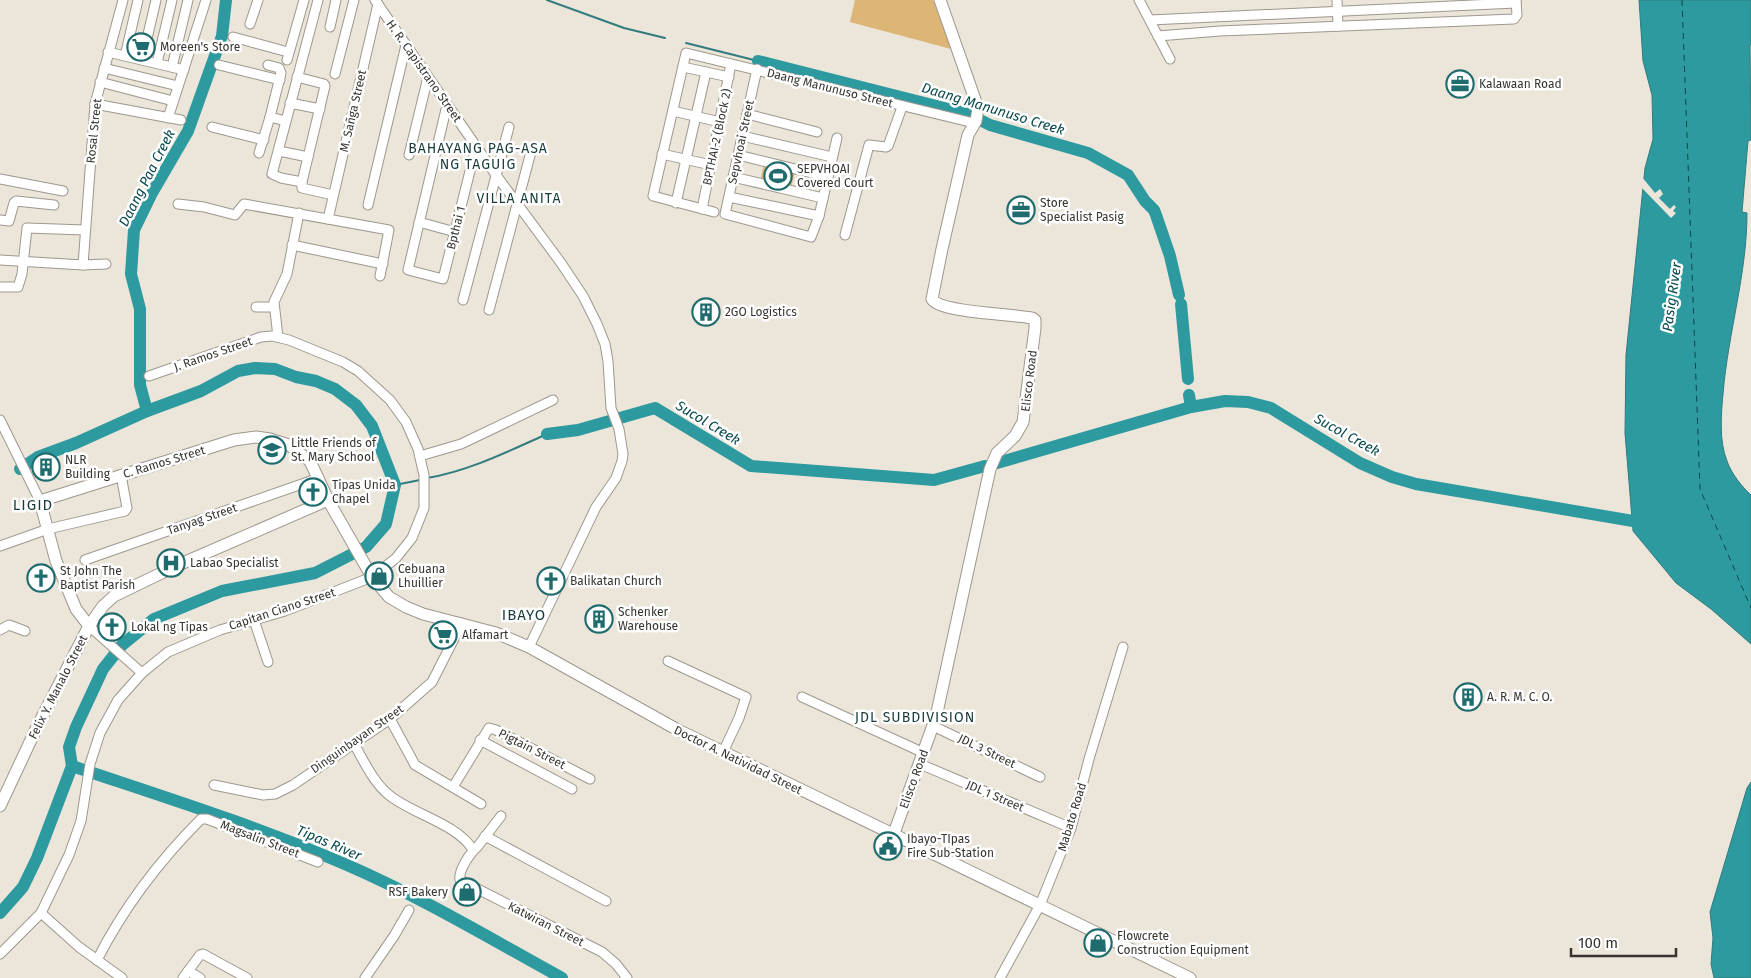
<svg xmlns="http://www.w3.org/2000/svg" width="1751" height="978" font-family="'Fira Sans',sans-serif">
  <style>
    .green { fill: #ddb574 }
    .water { fill: #2d9a9f; stroke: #307c7e }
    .pier { fill: #ece5da }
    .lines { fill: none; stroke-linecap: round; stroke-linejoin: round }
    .stream { stroke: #307c7e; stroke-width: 2 }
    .river { stroke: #2d9a9f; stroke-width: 12 }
    .ferry { stroke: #08494b; stroke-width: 1; stroke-dasharray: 6 5; stroke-linecap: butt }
    .minor-casing { stroke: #9e978d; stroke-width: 11 }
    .major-casing { stroke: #9e978d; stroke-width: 13 }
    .minor { stroke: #fff; stroke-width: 9 }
    .major { stroke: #fff; stroke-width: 11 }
    .labels { text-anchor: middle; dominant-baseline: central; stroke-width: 5; stroke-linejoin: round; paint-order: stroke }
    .poi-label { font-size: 12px; fill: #383531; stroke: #fff; text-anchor: start }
    .street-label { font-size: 12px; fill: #383531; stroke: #fff }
    .water-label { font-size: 14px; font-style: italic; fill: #08494b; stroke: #fff }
    .neighbourhood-label { font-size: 14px; letter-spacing: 1px; fill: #183b3c; stroke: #fff }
    .quarter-label { font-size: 15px; letter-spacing: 1px; fill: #183b3c; stroke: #fff }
  </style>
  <rect width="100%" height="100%" fill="#ece5da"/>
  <!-- green -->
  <g class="green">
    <polygon points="855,0 933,0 951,49 850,22"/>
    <polygon points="764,164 795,171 791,189 760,181"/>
  </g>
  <!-- water -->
  <g class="water">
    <path d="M1639 0H1751V45H1750L1751 140 1748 141 1742 212 1747 213C1747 274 1728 333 1723 394 1721 415 1719 441 1727 461 1731 473 1742 487 1751 495V644L1711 609 1676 583 1633 531 1625 433 1626 355 1645 168 1653 139 1652 95 1643 61Z"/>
    <polygon points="1751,782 1751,978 1714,978 1711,964 1713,938 1710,912 1747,788"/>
  </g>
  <!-- pier -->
  <polygon class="pier" points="1642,177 1655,193 1660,189 1663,194 1659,198 1670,209 1674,205 1676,207 1673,211 1676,213 1671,218 1641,187"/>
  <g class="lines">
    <!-- stream -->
    <g class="stream">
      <polyline points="547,0 624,28 665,38"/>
      <polyline points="686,43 758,61"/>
      <path d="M427 478C469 471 509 451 547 434"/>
      <polyline points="395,485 420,480"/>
    </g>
    <!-- river -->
    <g class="river">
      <polyline points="758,61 968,114 990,125 1088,153 1128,175 1145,201 1154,210 1156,215 1170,256 1179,295"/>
      <polyline points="1181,304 1188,379"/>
      <polyline points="1189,395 1191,407"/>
      <polyline points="547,434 578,430 655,408 751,466 934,480 985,466"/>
      <polyline points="997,463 1191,407 1225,401 1248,402 1271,408 1360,463 1392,477 1416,484 1633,521 1648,517"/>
      <polyline points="20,469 38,457 76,443 147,411"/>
      <path d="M72 766C164 797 257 826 347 865 421 897 491 939 562 978"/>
      <polyline points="0,913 23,887 37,858 72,766 69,747 76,727 103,669 122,645 154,619 222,591 315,573 366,547 386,524 395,485 372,426 356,405 335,389 316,381 296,377 275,369 255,368 238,371 201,391 147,411 140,385 140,309 131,274 134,230 152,193 188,131 222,36 226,0"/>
    </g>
    <!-- ferry -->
    <polyline class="ferry" points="1682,0 1700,489 1751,608"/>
    <!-- minor casing -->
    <g class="minor-casing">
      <g id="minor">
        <polyline points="318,0 272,174 281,178 302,182 302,188 333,195"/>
        <polyline points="375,0 496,175 561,263 583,296 597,324 605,344 608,361 611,408 619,429 623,454 622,461 616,478 596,507 529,647"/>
        <polyline points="1139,0 1170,59"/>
        <polyline points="1337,0 1338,26"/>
        <polyline points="1150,20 1516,3"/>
        <polyline points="250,24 258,0"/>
        <polyline points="330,27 336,0"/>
        <polyline points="1158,36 1220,31 1514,19 1517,15 1516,0"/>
        <polyline points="233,37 288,52"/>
        <polyline points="108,52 184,70"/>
        <polyline points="125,56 138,0"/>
        <polyline points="142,60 156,0"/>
        <polyline points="287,60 304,0"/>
        <polyline points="157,63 172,0"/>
        <polyline points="219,65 280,80"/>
        <polyline points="268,65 279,68 281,73 270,117 286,121"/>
        <polyline points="172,67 188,0"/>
        <polyline points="683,67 729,77"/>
        <polyline points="104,68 178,86"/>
        <polyline points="757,69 725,214 811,237 819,216 837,138"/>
        <polyline points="335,74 354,0"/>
        <polyline points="297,77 324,84 325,86 302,182"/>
        <polyline points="100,82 173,101"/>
        <polyline points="290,103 320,109"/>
        <polyline points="95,104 181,120"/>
        <polyline points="447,105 408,270 443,279 476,147"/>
        <polyline points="673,111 720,122"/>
        <polyline points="747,114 817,132"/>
        <polyline points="168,118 206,0"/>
        <polyline points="212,127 264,140"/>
        <polyline points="742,136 832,157"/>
        <polyline points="279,151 308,157"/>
        <polyline points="259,153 270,117"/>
        <polyline points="662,154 711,165"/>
        <polyline points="409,155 428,77"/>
        <polyline points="738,155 828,177"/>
        <polyline points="733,177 823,198"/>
        <polyline points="0,179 63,191"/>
        <polyline points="729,197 819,216"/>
        <polyline points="676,203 706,72"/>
        <polyline points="178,204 204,207 235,215 244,204 389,230 380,276"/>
        <polyline points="368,205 406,45"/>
        <polyline points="702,209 731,64"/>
        <polyline points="714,212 653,196 686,53 974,123"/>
        <polyline points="328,219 378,4"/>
        <polyline points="0,220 9,221 14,203 16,201 54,205"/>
        <polyline points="419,222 455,232"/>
        <polyline points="845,235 869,145 886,147 888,146 902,107"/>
        <polyline points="292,245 383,264"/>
        <polyline points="0,260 83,265 106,264"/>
        <polyline points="83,265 95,104 123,0"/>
        <polyline points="0,287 18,287 22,274 27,228 85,230"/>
        <polyline points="463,300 509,127"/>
        <polyline points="256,307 274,307"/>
        <polyline points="489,310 532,148"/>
        <polyline points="278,337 274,302 287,274 299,213"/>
        <polyline points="0,420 40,501"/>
        <polyline points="420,456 461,444 553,400"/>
        <polyline points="0,546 48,529 125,511 127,508 121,475"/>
        <polyline points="85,560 319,478"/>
        <polyline points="254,620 268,662"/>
        <polyline points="89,626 142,673"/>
        <polyline points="0,630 9,625 25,631"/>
        <polyline points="668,661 746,697 739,718 723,752"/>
        <polyline points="802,697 924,753"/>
        <polyline points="390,719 415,765 481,804"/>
        <polyline points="933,726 1040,777"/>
        <polyline points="480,740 572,789"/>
        <path d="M354 744C364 761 373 782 389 795 412 814 458 824 473 850"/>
        <polyline points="920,764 1071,828"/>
        <polyline points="214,785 263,795 275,794 293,785 390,719 432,682 462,623"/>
        <polyline points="453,787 489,728 496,730 590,779"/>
        <path d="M501 816 478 846C471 852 458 870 460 880L602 952 616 964 627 978"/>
        <polyline points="485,836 606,901"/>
        <polyline points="41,913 79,947 122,978"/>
        <polyline points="0,954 41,913 69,855 81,821 90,764 100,733 118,700 142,673 168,652 220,630 285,611 372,577 396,558 412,538 424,508 424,475 418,449 406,422 390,400 358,371 343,362 289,340 272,336 261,337 149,376"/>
        <path d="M97 960C124 907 159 861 201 819H207L318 862"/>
        <polyline points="188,971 200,978"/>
        <polyline points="183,978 200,955 203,954 247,978"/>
        <polyline points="365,978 394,936 409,910"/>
        <polyline points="1000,978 1040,905 1071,828 1089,759 1123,647"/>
      </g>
    </g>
    <!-- major casing -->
    <g class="major-casing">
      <g id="major">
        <polyline points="89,626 76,609 56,561 40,501 234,440 256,437 270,439 289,445 310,461 328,500 372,577 389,597 406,607 423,614 496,633 529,647 678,730 1190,978"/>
        <polyline points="0,806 37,727 89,626 103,606 114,596 176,566 328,500"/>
        <path d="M893 836 936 717 990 469 997 453 1015 436 1023 422 1035 328V320L1032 318C1014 314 940 313 932 299L942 249 968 135 976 121 978 108 940 0"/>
      </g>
    </g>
    <!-- minor -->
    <use href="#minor" class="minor"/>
    <!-- major -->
    <use href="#major" class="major"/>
  </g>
  <!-- icons -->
  <defs>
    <g id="supermarket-ring" transform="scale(1.4375)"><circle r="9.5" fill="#fff" stroke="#1f6c6f" stroke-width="1.5"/><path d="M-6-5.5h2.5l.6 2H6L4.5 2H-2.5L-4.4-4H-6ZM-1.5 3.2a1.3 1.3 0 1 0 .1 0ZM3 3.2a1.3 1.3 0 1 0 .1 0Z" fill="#1f6c6f"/></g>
    <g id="office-ring" transform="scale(1.4375)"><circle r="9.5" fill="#fff" stroke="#1f6c6f" stroke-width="1.5"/><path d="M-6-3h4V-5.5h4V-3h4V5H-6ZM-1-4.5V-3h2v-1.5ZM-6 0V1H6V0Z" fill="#1f6c6f"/></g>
    <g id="stadium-ring" transform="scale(1.4375)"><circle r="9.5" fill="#fff" stroke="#1f6c6f" stroke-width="1.5"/><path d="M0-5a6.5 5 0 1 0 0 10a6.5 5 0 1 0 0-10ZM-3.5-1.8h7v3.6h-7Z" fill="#1f6c6f"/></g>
    <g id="building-ring" transform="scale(1.4375)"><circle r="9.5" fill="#fff" stroke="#1f6c6f" stroke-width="1.5"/><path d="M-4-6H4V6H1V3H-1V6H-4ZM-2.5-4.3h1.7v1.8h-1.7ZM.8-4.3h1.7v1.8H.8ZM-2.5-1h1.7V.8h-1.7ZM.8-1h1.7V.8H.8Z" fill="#1f6c6f"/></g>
    <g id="school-ring" transform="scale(1.4375)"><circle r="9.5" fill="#fff" stroke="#1f6c6f" stroke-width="1.5"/><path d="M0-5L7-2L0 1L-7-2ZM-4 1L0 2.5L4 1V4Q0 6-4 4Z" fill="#1f6c6f"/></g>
    <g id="church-ring" transform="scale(1.4375)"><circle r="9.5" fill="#fff" stroke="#1f6c6f" stroke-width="1.5"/><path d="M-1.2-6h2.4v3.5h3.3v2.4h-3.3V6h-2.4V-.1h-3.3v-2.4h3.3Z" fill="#1f6c6f"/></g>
    <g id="hospital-ring" transform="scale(1.4375)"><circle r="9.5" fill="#fff" stroke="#1f6c6f" stroke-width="1.5"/><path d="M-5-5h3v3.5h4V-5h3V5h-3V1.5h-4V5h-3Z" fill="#1f6c6f"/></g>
    <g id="shop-ring" transform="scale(1.4375)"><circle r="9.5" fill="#fff" stroke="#1f6c6f" stroke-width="1.5"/><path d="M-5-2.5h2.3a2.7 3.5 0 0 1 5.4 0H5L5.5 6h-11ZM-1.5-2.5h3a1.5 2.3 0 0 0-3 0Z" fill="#1f6c6f"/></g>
    <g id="civic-ring" transform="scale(1.4375)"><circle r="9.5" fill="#fff" stroke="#1f6c6f" stroke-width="1.5"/><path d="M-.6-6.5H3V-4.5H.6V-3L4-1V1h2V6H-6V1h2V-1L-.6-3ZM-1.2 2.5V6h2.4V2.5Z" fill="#1f6c6f"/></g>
  </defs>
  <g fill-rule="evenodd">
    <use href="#supermarket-ring" x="141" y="47"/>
    <use href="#office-ring" x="1460" y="84"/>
    <use href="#stadium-ring" x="778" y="176"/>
    <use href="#office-ring" x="1021" y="210"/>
    <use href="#building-ring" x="706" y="312"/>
    <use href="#school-ring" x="272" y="450"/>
    <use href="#building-ring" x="46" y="467"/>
    <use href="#church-ring" x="313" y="492"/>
    <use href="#hospital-ring" x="171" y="563"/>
    <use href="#shop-ring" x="379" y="576"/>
    <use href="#church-ring" x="41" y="578"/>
    <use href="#church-ring" x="551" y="581"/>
    <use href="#building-ring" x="599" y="619"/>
    <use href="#church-ring" x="112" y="627"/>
    <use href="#supermarket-ring" x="443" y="635"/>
    <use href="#building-ring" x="1468" y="697"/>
    <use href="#civic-ring" x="888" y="846"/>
    <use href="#shop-ring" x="467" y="892"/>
    <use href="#shop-ring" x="1098" y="943"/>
  </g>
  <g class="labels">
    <!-- poi labels -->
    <g class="poi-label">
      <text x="160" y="47">Moreen's Store</text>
      <text x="1479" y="84">Kalawaan Road</text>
      <text x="797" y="169">SEPVHOAI<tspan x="797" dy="14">Covered Court</tspan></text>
      <text x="1040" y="203">Store<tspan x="1040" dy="14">Specialist Pasig</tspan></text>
      <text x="725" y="312">2GO Logistics</text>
      <text x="291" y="443">Little Friends of<tspan x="291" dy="14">St. Mary School</tspan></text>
      <text x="65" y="460">NLR<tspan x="65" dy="14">Building</tspan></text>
      <text x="332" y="485">Tipas Unida<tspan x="332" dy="14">Chapel</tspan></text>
      <text x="190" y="563">Labao Specialist</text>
      <text x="398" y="569">Cebuana<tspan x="398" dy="14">Lhuillier</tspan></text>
      <text x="60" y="571">St John The<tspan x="60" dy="14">Baptist Parish</tspan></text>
      <text x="570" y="581">Balikatan Church</text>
      <text x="618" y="612">Schenker<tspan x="618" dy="14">Warehouse</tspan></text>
      <text x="131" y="627">Lokal ng Tipas</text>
      <text x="462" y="635">Alfamart</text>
      <text x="1487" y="697">A. R. M. C. O.</text>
      <text x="907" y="839">Ibayo-TIpas<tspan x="907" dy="14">Fire Sub-Station</tspan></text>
      <text x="448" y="892" text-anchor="end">RSF Bakery</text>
      <text x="1117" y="936">Flowcrete<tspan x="1117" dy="14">Construction Equipment</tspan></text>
    </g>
    <!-- street labels -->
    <g class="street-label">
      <text transform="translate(424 71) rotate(55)">H. R. Capistrano Street</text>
      <text transform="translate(830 88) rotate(14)">Daang Manunuso Street</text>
      <text transform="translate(353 111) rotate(-77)">M. Sañga Street</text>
      <text transform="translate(94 131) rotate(-84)">Rosal Street</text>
      <text transform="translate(717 137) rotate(-78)">BPTHAI-2 (Block 2)</text>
      <text transform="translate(741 142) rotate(-78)">Sepvhoai Street</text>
      <text transform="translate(456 228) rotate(-76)">Bpthai 1</text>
      <text transform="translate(213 354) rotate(-19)">J. Ramos Street</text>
      <text transform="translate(1029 381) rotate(-83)">Elisco Road</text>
      <text transform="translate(164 462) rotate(-17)">C. Ramos Street</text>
      <text transform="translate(202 519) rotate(-19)">Tanyag Street</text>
      <text transform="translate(282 609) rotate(-18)">Capitan Ciano Street</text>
      <text transform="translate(58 687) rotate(-63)">Felix Y. Manalo Street</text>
      <text transform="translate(357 739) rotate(-35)">Dinguinbayan Street</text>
      <text transform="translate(532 749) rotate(27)">Pigtain Street</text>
      <text transform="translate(987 751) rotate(26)">JDL 3 Street</text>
      <text transform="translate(738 760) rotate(26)">Doctor A. Natividad Street</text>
      <text transform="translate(914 779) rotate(-70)">Elisco Road</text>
      <text transform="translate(995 796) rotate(23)">JDL 1 Street</text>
      <text transform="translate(1072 817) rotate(-73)">Mabato Road</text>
      <text transform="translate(260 839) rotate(21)">Magsalin Street</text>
      <text transform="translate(546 924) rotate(27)">Katwiran Street</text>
    </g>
    <!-- water labels -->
    <g class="water-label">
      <text transform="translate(993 109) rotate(17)">Daang Manunuso Creek</text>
      <text transform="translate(147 178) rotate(-63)">Daang Paa Creek</text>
      <text transform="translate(1672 297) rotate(-82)">Pasig River</text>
      <text transform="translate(708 423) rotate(31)">Sucol Creek</text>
      <text transform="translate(1347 435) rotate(29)">Sucol Creek</text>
      <text transform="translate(329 843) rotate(23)">Tipas River</text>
    </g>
    <!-- neighbourhood labels -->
    <g class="neighbourhood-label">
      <text x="478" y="148">BAHAYANG PAG-ASA<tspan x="478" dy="16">NG TAGUIG</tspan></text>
      <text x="519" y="198">VILLA ANITA</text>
      <text x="915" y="717">JDL SUBDIVISION</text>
    </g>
    <!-- quarter labels -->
    <g class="quarter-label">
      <text x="33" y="505">LIGID</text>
      <text x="524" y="615">IBAYO</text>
    </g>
  </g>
  <!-- scale -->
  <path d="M1571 948v8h105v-8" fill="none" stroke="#383531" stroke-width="2.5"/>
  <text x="1578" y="948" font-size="15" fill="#383531" stroke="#ffffff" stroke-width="4" paint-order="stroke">100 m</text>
</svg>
